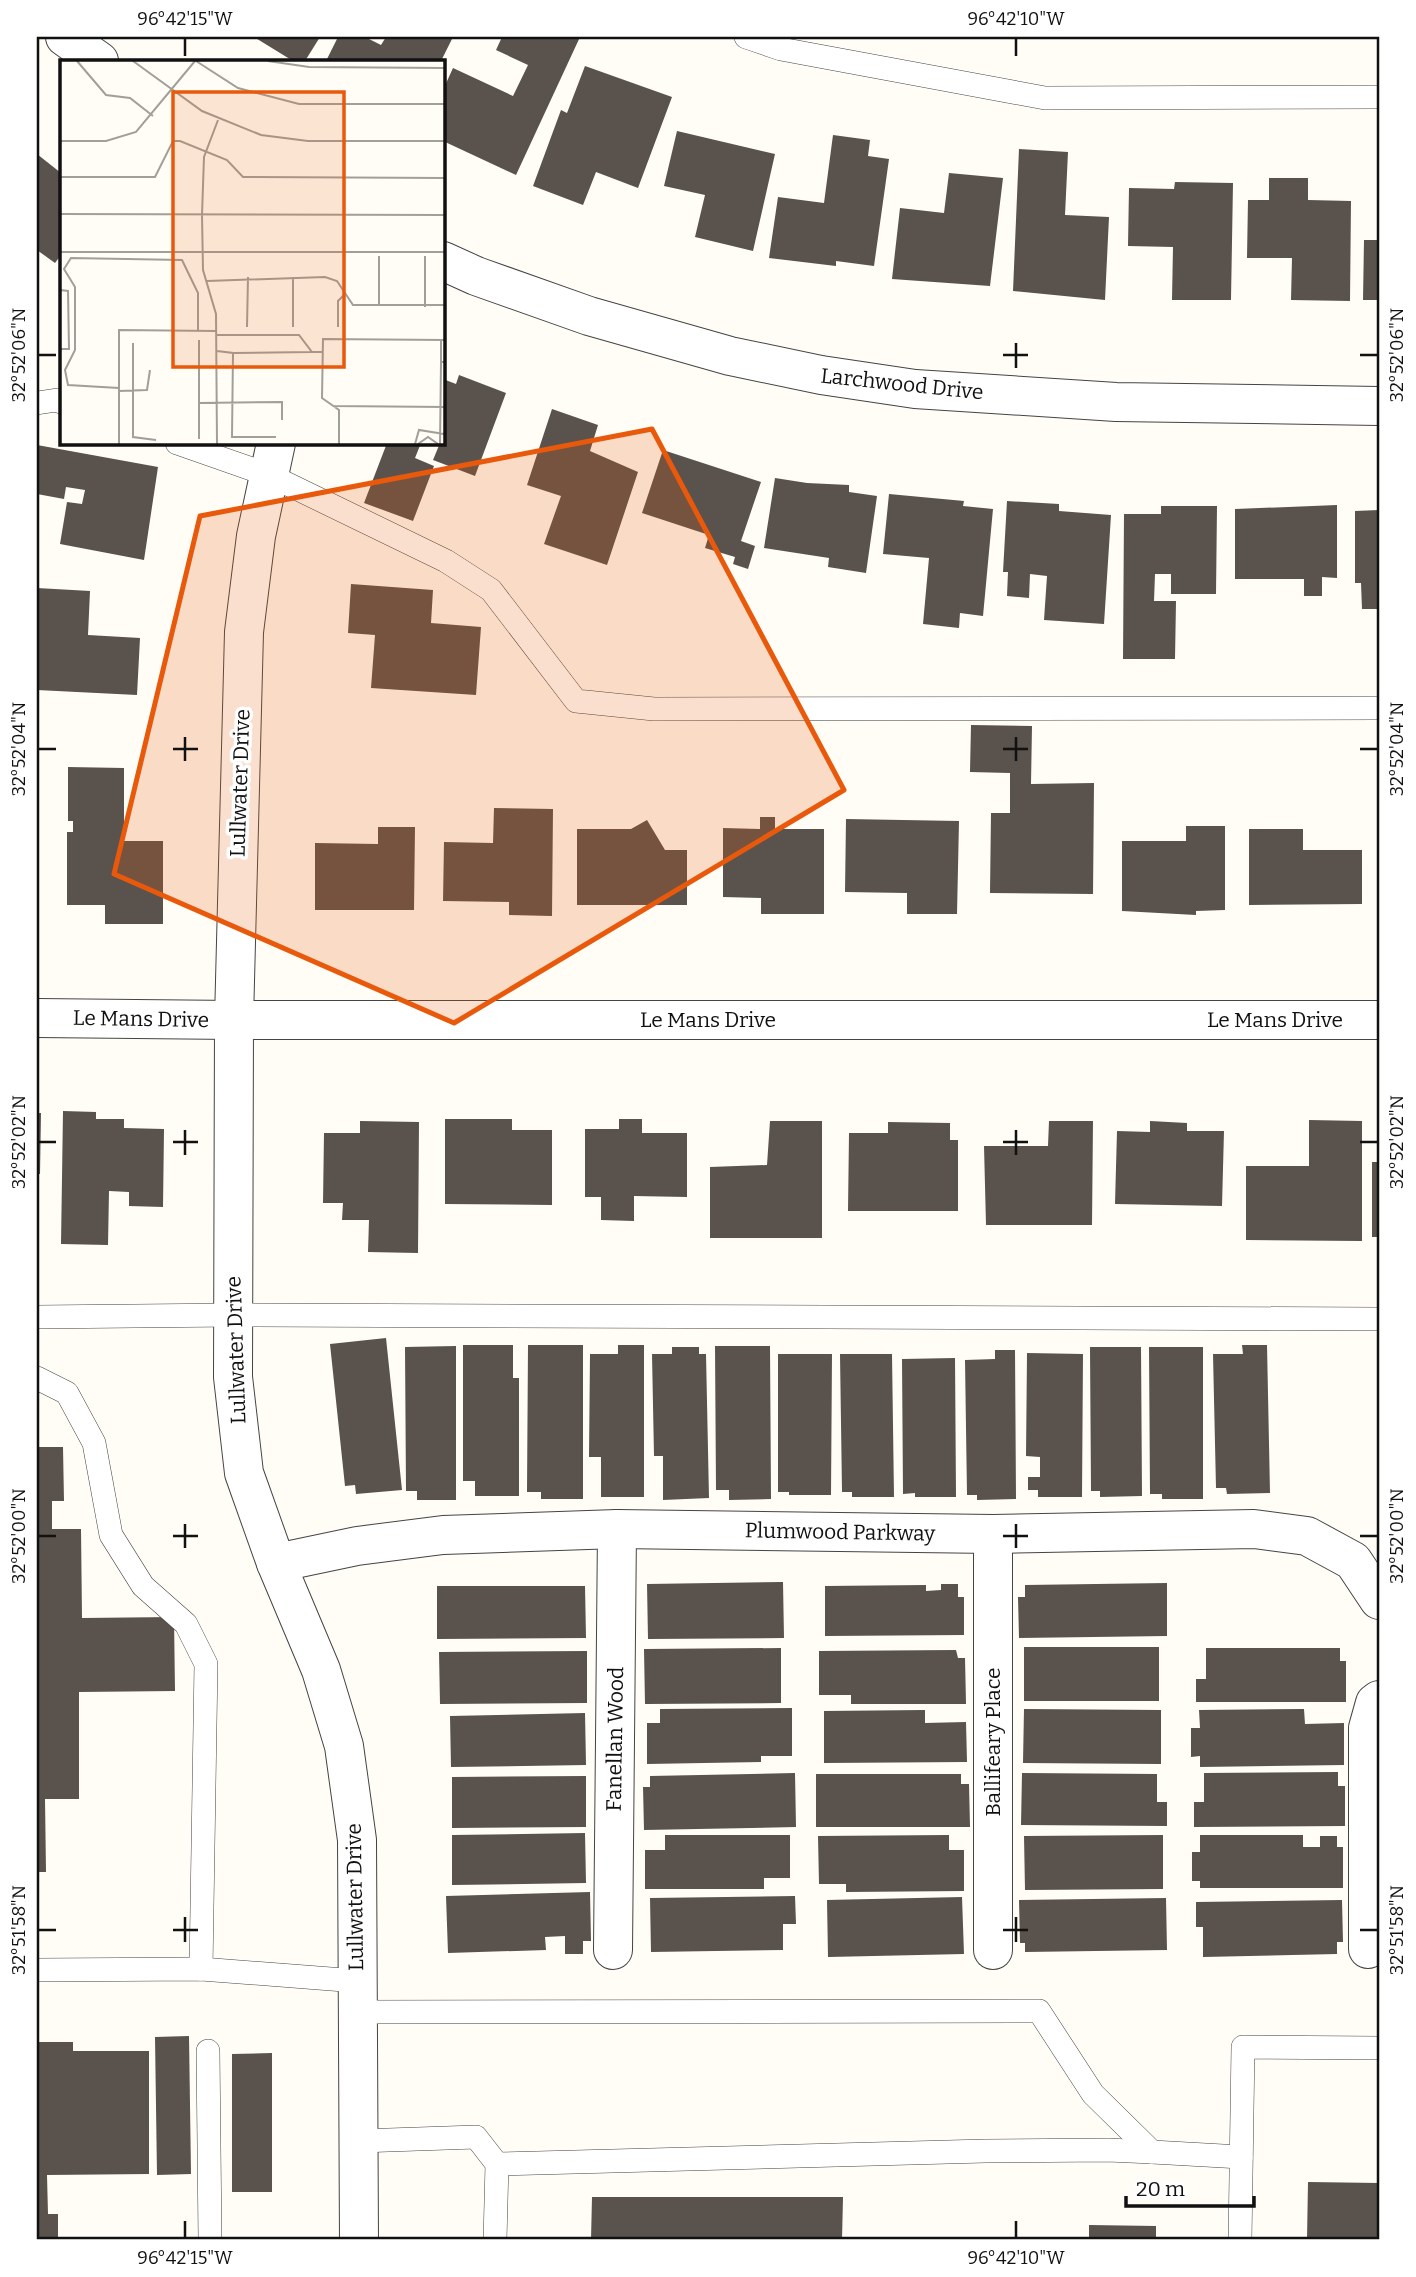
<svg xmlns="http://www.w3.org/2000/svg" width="1416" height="2277" font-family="Bitter,serif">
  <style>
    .building { fill: #5a524d }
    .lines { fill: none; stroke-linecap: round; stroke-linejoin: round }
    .lane-casing { stroke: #444; stroke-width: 24 }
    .street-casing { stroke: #444; stroke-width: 40 }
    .lane { stroke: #fff; stroke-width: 23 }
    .street { stroke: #fff; stroke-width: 38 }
    .marked { fill: #e8590c; fill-opacity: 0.2; stroke: #e8590c; stroke-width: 5; stroke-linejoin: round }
    .ticks { fill: none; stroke: #111; stroke-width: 2.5 }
    .labels { text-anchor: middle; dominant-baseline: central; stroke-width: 7; stroke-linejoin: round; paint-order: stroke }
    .street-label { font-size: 21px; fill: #111; stroke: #fff }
    .inset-road { fill: none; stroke: #a09f9a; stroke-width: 2 }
    .view { fill: #e8590c; fill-opacity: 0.15; stroke: #e8590c; stroke-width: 3.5 }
    .inset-edge { fill: none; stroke: #111; stroke-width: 3.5 }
    .neatline { fill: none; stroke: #111; stroke-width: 2.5 }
    .ticks-label { font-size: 18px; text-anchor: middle; fill: #111 }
  </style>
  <rect width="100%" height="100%" fill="#fffdf5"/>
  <!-- building -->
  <g class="building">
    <polygon points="254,37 320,37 305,61 293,61"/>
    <polygon points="338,37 365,37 381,45 386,37 453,37 441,61 326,61"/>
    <polygon points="502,37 580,37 516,175 443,141 443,90 453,68 513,96 528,65 496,50"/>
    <polygon points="585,66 672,97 638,188 596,172 583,205 533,186 561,110 567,113"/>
    <polygon points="677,131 775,154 753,251 695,237 705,195 664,186"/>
    <polygon points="833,135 870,140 868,156 889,159 874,266 836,261 836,266 769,258 778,197 824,203"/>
    <polygon points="1019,149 1068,152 1065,215 1109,217 1105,300 1013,291"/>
    <polygon points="37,154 61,173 61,255 55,263 37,250"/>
    <polygon points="949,173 1003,178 990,286 892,279 900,208 944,213"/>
    <polygon points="1269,178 1308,178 1308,200 1351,201 1350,301 1291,300 1292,258 1247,258 1248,200 1269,200"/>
    <polygon points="1175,182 1233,183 1231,300 1172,300 1173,247 1128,246 1129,188 1174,189"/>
    <polygon points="1364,240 1379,240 1379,300 1363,300"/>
    <polygon points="459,375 506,393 475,476 433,460 440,443 443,443 443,379 456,384"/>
    <polygon points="552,409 598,425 590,451 638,472 607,565 544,544 561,496 527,485"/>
    <polygon points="387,443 421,443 415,458 434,466 413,521 364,503"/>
    <polygon points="37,445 158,467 144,560 60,544 67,502 82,504 85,490 66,487 64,499 37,494"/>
    <polygon points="663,450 761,482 741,541 755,546 748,569 733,564 735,557 705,548 709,535 642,513"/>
    <polygon points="775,478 807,483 849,485 849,492 877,496 866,573 828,567 829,558 764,548"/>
    <polygon points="889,494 964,501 963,506 993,509 983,616 960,613 959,628 923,624 929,558 883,554"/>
    <polygon points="1007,501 1059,504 1059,511 1111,515 1104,624 1044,620 1047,576 1030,574 1029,598 1007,596 1008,572 1003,572"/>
    <polygon points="1337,505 1337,578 1322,577 1322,596 1304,596 1304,579 1235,579 1235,509"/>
    <polygon points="1161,506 1217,506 1216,594 1171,594 1171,574 1155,574 1154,601 1176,601 1175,659 1123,659 1124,514 1161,514"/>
    <polygon points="1379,510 1379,609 1362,609 1361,583 1355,583 1355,511"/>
    <polygon points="351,584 433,590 431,623 481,627 476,695 371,688 375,635 348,633"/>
    <polygon points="37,588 90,591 88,635 140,638 137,695 37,690"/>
    <polygon points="971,725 1032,726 1031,784 1094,783 1093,894 990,893 991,813 1010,813 1010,773 970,772"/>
    <polygon points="68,767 124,768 124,841 163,841 163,924 105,924 105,905 67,905 67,832 73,832 73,821 68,821"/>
    <polygon points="494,808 553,809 552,916 509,915 509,902 443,901 444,842 493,843"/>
    <polygon points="760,817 775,817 775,829 824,829 824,914 761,914 761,898 723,897 723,828 760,829"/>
    <polygon points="846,819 959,821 957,914 907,914 907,893 845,892"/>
    <polygon points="647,820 665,850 687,850 687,905 577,905 577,829 631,829"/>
    <polygon points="1186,826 1225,826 1225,910 1196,911 1196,915 1122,911 1122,841 1186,841"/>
    <polygon points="378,827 415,827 414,910 315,910 315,843 378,844"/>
    <polygon points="1249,829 1303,829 1303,850 1362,850 1362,904 1249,905"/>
    <polygon points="63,1111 96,1112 96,1119 124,1119 124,1128 164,1129 163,1207 129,1206 129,1192 109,1191 108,1245 61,1244"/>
    <polygon points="37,1113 41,1113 40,1174 37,1174"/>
    <polygon points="445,1119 512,1119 512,1130 552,1130 552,1205 445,1204"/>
    <polygon points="619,1119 642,1119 642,1133 687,1133 687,1197 634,1196 634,1221 601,1220 601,1197 585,1197 585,1129 619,1129"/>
    <polygon points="1309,1120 1362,1121 1362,1241 1246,1240 1246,1166 1309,1166"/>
    <polygon points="360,1121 419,1122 418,1253 368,1252 369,1220 342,1220 343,1203 323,1203 324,1133 360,1133"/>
    <polygon points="770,1121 822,1121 822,1238 710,1238 710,1167 767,1165"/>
    <polygon points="1049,1121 1093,1121 1092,1225 986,1225 984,1146 1048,1146"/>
    <polygon points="1150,1121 1187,1123 1187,1131 1224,1131 1222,1206 1115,1204 1117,1131 1150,1132"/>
    <polygon points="888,1122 950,1123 950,1140 958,1140 958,1211 848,1211 849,1133 888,1133"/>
    <rect x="1372" y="1162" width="7" height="75"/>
    <polygon points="386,1338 402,1490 356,1494 355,1485 345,1486 330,1344"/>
    <polygon points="463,1345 513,1345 513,1378 519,1378 519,1496 475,1496 475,1481 463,1481"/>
    <polygon points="528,1345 583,1345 583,1499 541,1499 541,1492 527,1492"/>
    <polygon points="618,1345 644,1345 644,1497 601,1497 601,1457 589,1457 590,1354 618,1354"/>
    <polygon points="1242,1345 1267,1345 1270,1493 1227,1494 1226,1488 1216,1488 1213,1354 1243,1354"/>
    <polygon points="456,1346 456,1500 417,1500 417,1491 406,1491 405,1347"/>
    <polygon points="715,1346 770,1346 771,1499 729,1500 729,1490 716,1490"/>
    <polygon points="672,1347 699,1347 699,1354 706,1354 709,1498 663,1500 663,1456 654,1456 652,1354 672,1354"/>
    <polygon points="1090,1347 1141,1347 1142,1496 1100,1497 1100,1491 1091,1491"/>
    <polygon points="1149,1347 1203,1347 1203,1499 1162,1499 1162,1494 1150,1494"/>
    <polygon points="995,1350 1015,1350 1016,1499 977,1500 977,1495 967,1495 965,1360 995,1359"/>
    <polygon points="1027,1353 1083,1354 1082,1497 1038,1497 1038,1490 1028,1490 1028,1477 1040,1477 1040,1457 1026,1456"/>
    <polygon points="778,1354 832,1354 831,1495 789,1495 789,1492 778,1492"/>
    <polygon points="840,1354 892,1354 894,1497 852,1497 852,1492 842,1492"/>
    <polygon points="955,1358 956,1497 915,1497 915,1493 903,1494 902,1359"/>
    <polygon points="37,1447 63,1447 64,1501 52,1501 52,1529 81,1529 82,1618 174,1617 175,1691 79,1692 79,1799 45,1799 46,1872 37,1872"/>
    <polygon points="783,1582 784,1638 648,1639 647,1584"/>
    <polygon points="1167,1583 1167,1636 1019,1638 1018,1597 1025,1597 1025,1585"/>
    <polygon points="941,1584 958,1584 958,1597 964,1597 964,1635 825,1636 825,1586 926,1585 926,1591 941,1590"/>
    <polygon points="437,1586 585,1586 586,1638 437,1639"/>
    <rect x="1024" y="1647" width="135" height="54"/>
    <polygon points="781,1648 781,1703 645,1704 644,1649"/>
    <polygon points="1206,1648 1340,1648 1340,1661 1346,1661 1346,1702 1196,1702 1196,1679 1206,1679"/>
    <polygon points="956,1650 958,1658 965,1658 966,1704 851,1704 851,1695 819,1695 819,1651"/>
    <polygon points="587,1651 587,1703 440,1704 439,1652"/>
    <polygon points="792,1708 792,1756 761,1756 761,1762 647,1764 647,1723 660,1723 660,1709"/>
    <polygon points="1024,1709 1161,1710 1161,1764 1023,1763"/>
    <polygon points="1304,1709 1305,1724 1344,1723 1344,1765 1200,1767 1200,1756 1191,1757 1191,1728 1200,1728 1199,1710"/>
    <polygon points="925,1710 925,1723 966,1722 967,1762 824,1763 824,1711"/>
    <polygon points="585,1713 586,1765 451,1767 450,1716"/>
    <polygon points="1338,1772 1338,1786 1345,1786 1345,1826 1194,1827 1194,1802 1204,1802 1204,1773"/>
    <polygon points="795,1773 796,1827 644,1830 643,1787 650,1787 650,1776"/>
    <polygon points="1022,1773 1157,1774 1157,1802 1167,1802 1167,1826 1021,1825"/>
    <polygon points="816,1774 961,1774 961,1784 969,1784 970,1827 816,1827"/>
    <polygon points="586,1776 586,1827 452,1828 452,1777"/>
    <polygon points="585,1833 586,1883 452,1885 452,1835"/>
    <polygon points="665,1835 790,1835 790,1878 764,1878 764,1889 645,1889 645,1850 665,1850"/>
    <polygon points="949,1835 949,1850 964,1850 964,1891 846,1892 846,1884 819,1884 818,1836"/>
    <polygon points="1163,1835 1163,1889 1025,1890 1024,1836"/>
    <polygon points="1200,1835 1303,1835 1303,1847 1320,1847 1320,1836 1337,1836 1337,1847 1343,1847 1343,1888 1200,1888 1200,1881 1192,1881 1192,1852 1200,1852"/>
    <polygon points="590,1892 591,1941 583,1941 583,1954 565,1954 565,1936 545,1937 546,1950 448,1953 446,1896"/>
    <polygon points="795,1896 796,1924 783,1924 783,1950 651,1952 650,1898"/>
    <polygon points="962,1897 964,1954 828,1957 827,1900"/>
    <polygon points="1166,1898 1167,1950 1025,1952 1025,1943 1020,1943 1019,1900"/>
    <polygon points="1342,1900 1343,1942 1337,1942 1337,1954 1203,1957 1203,1927 1196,1927 1196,1902"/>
    <polygon points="189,2036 191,2174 157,2175 155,2037"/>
    <polygon points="37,2042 73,2042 73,2051 149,2051 149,2174 47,2175 48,2214 58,2214 58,2240 37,2240"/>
    <polygon points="272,2053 272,2192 232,2192 232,2054"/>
    <polygon points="1308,2182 1379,2183 1379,2240 1307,2240"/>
    <polygon points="592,2197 843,2197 842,2240 591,2240"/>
    <polygon points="1089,2225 1156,2226 1156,2240 1089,2240"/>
  </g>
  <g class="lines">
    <!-- lane casing -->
    <g class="lane-casing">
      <g id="lane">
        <polyline points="746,37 781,49 1045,98 1379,97"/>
        <polyline points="37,403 57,400 61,402"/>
        <polyline points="177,443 269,475 446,561 491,590 576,701 654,709 1379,708"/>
        <polyline points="37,1317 233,1315 1379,1319"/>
        <polyline points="37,1378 67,1393 94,1443 111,1535 143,1586 186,1624 206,1664 201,1969"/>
        <polyline points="37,1970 201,1969 357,1981"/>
        <polyline points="358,2012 1039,2011 1093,2094 1152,2152 1241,2157"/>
        <polyline points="208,2051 210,2240"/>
        <polyline points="359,2141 476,2137 497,2164 495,2240"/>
        <polyline points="497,2164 985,2151 1108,2150 1152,2152"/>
        <polyline points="1240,2240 1243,2047 1379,2048"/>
      </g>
    </g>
    <!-- street casing -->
    <g class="street-casing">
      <g id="street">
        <polyline points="65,37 99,61"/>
        <polyline points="443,261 476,276 589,316 730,356 821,375 915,389 1116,402 1379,406"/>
        <polyline points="276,443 256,536 244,632 234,1020 233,1377 244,1473 276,1563 321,1670 344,1746 357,1840 359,2240"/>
        <polyline points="37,1018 234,1020 1379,1020"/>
        <polyline points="993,1534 993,1950"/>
        <polyline points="276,1563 357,1546 443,1535 617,1529 993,1534 1254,1529 1307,1536 1353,1561 1379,1600"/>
        <polyline points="1368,1949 1368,1728 1375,1703 1379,1700"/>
        <polyline points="613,1950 617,1529"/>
      </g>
    </g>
    <!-- lane -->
    <use href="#lane" class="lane"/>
    <!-- street -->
    <use href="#street" class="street"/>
  </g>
  <!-- marked area -->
  <path class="marked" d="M652 429 844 790 454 1023 114 874 200 516Z"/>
  <!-- ticks -->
  <path class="ticks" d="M185 38V56M1016 38V56M1016 343V368M38 355H56M1003 355H1028M1360 355H1378M185 737V761M1016 737V761M38 749H56M173 749H198M1003 749H1028M1360 749H1378M185 1130V1155M1016 1130V1155M38 1142H56M173 1142H198M1003 1142H1028M1360 1142H1378M185 1524V1548M1016 1524V1548M38 1536H56M173 1536H198M1003 1536H1028M1360 1536H1378M185 1917V1942M1016 1917V1942M38 1930H56M173 1930H198M1003 1930H1028M1360 1930H1378M185 2221V2238M1016 2221V2238"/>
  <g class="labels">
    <!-- street labels -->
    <g class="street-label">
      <text transform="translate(902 384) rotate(6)">Larchwood Drive</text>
      <text transform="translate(240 783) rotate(-88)">Lullwater Drive</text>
      <text transform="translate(141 1019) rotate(1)">Le Mans Drive</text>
      <text x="708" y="1020">Le Mans Drive</text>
      <text x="1275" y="1020">Le Mans Drive</text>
      <text transform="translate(236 1350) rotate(-92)">Lullwater Drive</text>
      <text transform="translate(840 1532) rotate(1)">Plumwood Parkway</text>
      <text transform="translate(615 1739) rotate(-89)">Fanellan Wood</text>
      <text transform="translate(993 1742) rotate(-90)">Ballifeary Place</text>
      <text transform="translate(355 1897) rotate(-91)">Lullwater Drive</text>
    </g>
  </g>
  <!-- overview -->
  <g transform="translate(60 60)">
    <rect width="385" height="385" fill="#fffdf5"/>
    <path class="inset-road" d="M17 1 46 35 70 38 93 56M73 1 142 51 201 75 248 81H385M136 1 178 28 239 44H385M208 1 249 7 385 8M0 81H46L76 72 135 1M0 117H95L113 81H120L167 100 183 117 385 118M0 154 385 155M0 192H385M319 196V246M365 196V247M233 217V267M147 221 265 217 277 221 293 245H385M0 230 8 231 9 289H0M187 267 188 217M278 267V241L284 235M157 275H239L252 292H263M139 280V343L222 342V360M381 280V302M73 283V377L96 380M157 291 173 293 172 377H216M173 293 252 292M59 328 8 325 5 310 15 290V227L4 209 11 198 122 200 138 233V270M59 331 87 330 90 310M273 346 385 347M139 379V343M59 384V270L156 271M157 384 156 254 143 210 142 155 144 97 158 60M279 384V350L262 338 263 279 385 280M355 384 359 370 384 374M358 384 368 377 378 384M380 384 381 302H385"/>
    <path class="view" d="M113 32H284V307H113Z"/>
    <rect width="385" height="385" class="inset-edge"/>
  </g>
  <!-- border -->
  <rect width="1416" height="2277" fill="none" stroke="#ffffff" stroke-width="77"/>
  <!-- scale -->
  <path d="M1126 2196v10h128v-10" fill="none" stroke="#111111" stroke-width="3.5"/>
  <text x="1136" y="2196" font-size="21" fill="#111111" stroke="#ffffff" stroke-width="5" paint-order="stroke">20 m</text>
  <rect x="38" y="38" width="1340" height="2200" class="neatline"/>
  <g class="ticks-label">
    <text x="185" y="25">96°42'15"W</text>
    <text x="1016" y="25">96°42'10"W</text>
    <text transform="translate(19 355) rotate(-90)" y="6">32°52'06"N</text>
    <text transform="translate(1397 355) rotate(-90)" y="6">32°52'06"N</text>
    <text transform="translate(19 749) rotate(-90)" y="6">32°52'04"N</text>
    <text transform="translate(1397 749) rotate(-90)" y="6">32°52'04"N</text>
    <text transform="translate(19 1142) rotate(-90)" y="6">32°52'02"N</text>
    <text transform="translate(1397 1142) rotate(-90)" y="6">32°52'02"N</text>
    <text transform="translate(19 1536) rotate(-90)" y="6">32°52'00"N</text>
    <text transform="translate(1397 1536) rotate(-90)" y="6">32°52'00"N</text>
    <text transform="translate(19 1930) rotate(-90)" y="6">32°51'58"N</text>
    <text transform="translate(1397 1930) rotate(-90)" y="6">32°51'58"N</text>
    <text x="185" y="2264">96°42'15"W</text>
    <text x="1016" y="2264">96°42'10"W</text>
  </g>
</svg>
